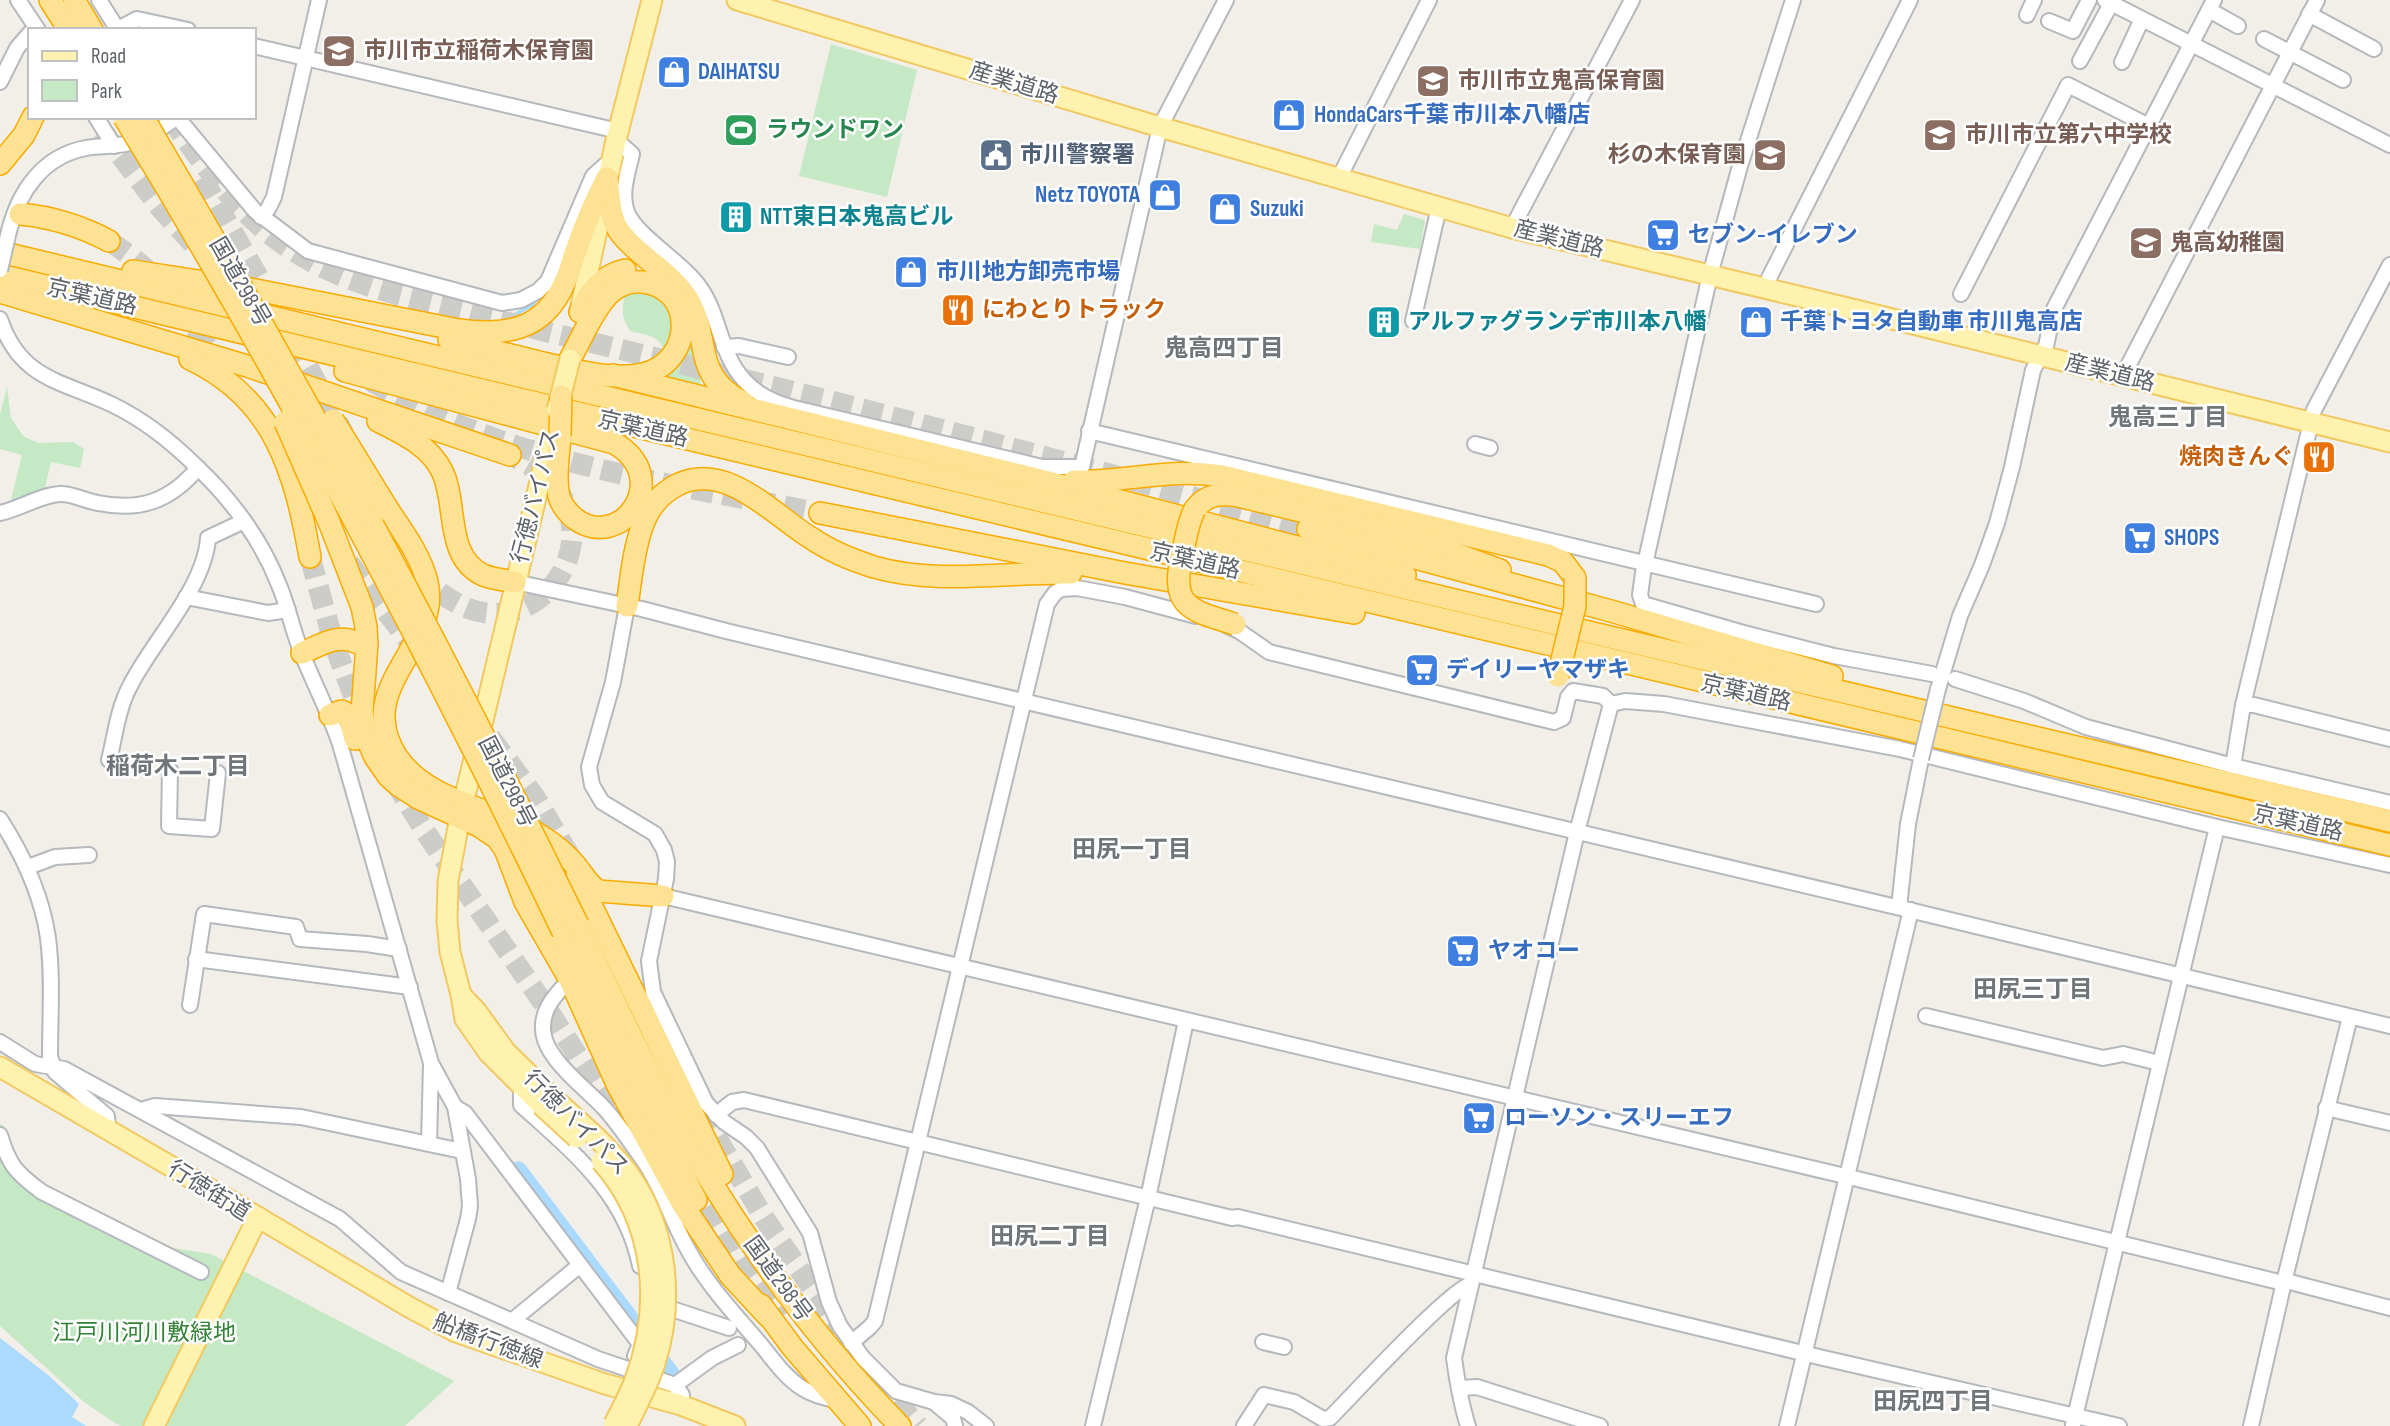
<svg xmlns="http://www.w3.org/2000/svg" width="2390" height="1426" font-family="'Sofia Sans Condensed','Noto Sans JP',sans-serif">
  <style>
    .green { fill: #c5e8c5 }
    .water { fill: #aadaff }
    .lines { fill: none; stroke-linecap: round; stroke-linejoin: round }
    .stream { stroke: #aadaff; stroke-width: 3.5 }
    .river { stroke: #aadaff; stroke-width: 19 }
    .highway-tunnel { stroke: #ccccc8; stroke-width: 21; stroke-dasharray: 21 10; stroke-linecap: butt }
    .minor-casing { stroke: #b5b8bc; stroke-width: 18 }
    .major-casing { stroke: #f2c960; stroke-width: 23 }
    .highway-casing { stroke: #f9ab00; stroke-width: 24 }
    .minor { stroke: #fff; stroke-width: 14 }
    .major { stroke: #fff2af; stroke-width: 19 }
    .highway { stroke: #fde293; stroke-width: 21 }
    .minor-bridge-casing { stroke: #b5b8bc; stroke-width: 18; stroke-linecap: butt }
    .major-bridge-casing { stroke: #f2c960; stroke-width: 23; stroke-linecap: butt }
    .highway-bridge-casing { stroke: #f9ab00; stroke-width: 24; stroke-linecap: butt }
    .minor-bridge { stroke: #fff; stroke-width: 14 }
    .major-bridge { stroke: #fff2af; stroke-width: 19 }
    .highway-bridge { stroke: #fde293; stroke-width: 21 }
    .labels { text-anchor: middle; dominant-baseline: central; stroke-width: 5; stroke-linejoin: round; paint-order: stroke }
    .education-label { font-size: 23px; font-weight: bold; fill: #785e54; stroke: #fff; text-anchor: start }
    .shop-label { font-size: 23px; font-weight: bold; fill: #366cbe; stroke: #fff; text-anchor: start }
    .street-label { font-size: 23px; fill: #5f6368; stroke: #fff }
    .leisure-label { font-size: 23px; font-weight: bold; fill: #27864d; stroke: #fff; text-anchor: start }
    .service-label { font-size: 23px; font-weight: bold; fill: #4e5e75; stroke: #fff; text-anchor: start }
    .culture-label { font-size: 23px; font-weight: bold; fill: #0d838f; stroke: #fff; text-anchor: start }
    .food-label { font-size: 23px; font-weight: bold; fill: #c56008; stroke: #fff; text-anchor: start }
    .park-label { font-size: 23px; fill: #348238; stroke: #fff }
    .neighbourhood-label { font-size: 24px; font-weight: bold; fill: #70757a; stroke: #fff }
  </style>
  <rect width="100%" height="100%" fill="#f1efe8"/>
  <!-- green -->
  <g class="green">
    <polygon points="831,44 917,70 887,197 799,176"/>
    <polygon points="1404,214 1425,220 1420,249 1371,242 1374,224 1397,230"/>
    <path d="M639 292C661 296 669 309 675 329L664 351C659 334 644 335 630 331 622 318 621 310 625 295Z"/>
    <polygon points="691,345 694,347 701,375 700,388 663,379"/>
    <polygon points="7,387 11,418 23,436 38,443 73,442 84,449 80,468 51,462 45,488 11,500 22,455 0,449 0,414"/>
    <polygon points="0,1124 4,1126 12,1156 41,1184 173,1248 211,1254 454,1381 405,1426 121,1426 115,1423 84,1402 0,1326"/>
  </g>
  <!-- water -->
  <polygon class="water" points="0,1338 48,1375 79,1404 72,1417 86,1426 0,1426"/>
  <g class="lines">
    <!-- stream -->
    <polyline class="stream" points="507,319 534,304"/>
    <!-- river -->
    <g class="river">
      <polyline points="518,1171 631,1321"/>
      <polyline points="649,1345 671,1375"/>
    </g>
    <!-- highway-tunnel -->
    <g class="highway-tunnel">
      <path d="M170 117C209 174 249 229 312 262 362 289 422 301 477 315 544 331 610 347 677 363 888 414 1099 470 1308 529"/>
      <polyline points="102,131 161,209 196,247"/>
      <polyline points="202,178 285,324 344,434"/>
      <path d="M109 241C165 277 185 312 220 366"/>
      <path d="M371 381C507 463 667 483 820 513"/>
      <polyline points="310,557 334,644 363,721"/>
      <polyline points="349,563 421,657"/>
      <path d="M418 570C428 584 443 596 458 604 539 646 612 539 547 478 536 468 523 461 510 455"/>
      <polyline points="490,737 535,797 571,858"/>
      <polyline points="394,780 426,833 544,1004 622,1124"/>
      <polyline points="701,1111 764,1218 840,1329"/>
      <polyline points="693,1179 744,1264 781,1317"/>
      <polyline points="876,1377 918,1426"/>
    </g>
    <!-- minor casing -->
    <g class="minor-casing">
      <g id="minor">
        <polyline points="18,0 38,30"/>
        <polyline points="99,0 118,30"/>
        <polyline points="1793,0 1740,166 1710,275 1643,573 1640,595 1643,604 1740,632 1834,656 1932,674"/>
        <polyline points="2105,0 2390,145"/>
        <polyline points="2209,10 2238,26"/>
        <polyline points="2309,14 2374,49"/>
        <polyline points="2027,15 2034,0"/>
        <polyline points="2049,21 2073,31 2089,0"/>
        <polyline points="118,29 137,19 188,30"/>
        <polyline points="2264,39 2343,80"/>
        <polyline points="254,46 618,131"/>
        <polyline points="2080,61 2113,0"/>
        <polyline points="2122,62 2142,19"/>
        <polyline points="0,82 17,48 30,33"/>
        <polyline points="96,117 114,146"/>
        <path d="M616 140 632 154C628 172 620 194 627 212 636 236 684 263 701 289 720 317 720 354 744 380 757 395 775 403 794 408L1042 467H1082L1160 127 1226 0"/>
        <polyline points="1339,178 1429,0"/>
        <polyline points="261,217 268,209 274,197 319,0"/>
        <polyline points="1512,228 1632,0"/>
        <path d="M9 231C19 191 43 156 86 148 102 145 118 147 134 142 150 137 163 127 177 117L255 211 308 251 502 303 521 300 538 291 548 281 593 176 612 159"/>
        <polyline points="1767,289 1769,278 1910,0"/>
        <polyline points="1961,294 2068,85 2149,126"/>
        <path d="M0 319C20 380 63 381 113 405 144 420 174 444 198 468 232 500 262 541 279 585 288 606 292 629 301 651 313 682 329 712 340 744L431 1063 455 1107 468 1179 470 1206 468 1219 448 1293"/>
        <polyline points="1413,321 1439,207"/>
        <polyline points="724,347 739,346 788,357"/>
        <polyline points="2126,376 2128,366 2317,0"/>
        <polyline points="1089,431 1816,604"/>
        <polyline points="1475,444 1490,448"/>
        <path d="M0 513C19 509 43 494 61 494 73 494 86 501 98 503 141 512 171 500 198 468"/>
        <polyline points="515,582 642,609 726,631 1909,910 2390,1026"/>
        <polyline points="186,597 268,613 288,610"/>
        <polyline points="627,606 613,682 589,767 592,785 602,802 655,834 664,850 667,862 666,879 649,961 653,992 706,1103 724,1122 746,1137 757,1148 810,1233 829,1302 840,1326 863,1358 896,1391 934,1402 951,1404 968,1412 986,1426"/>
        <polyline points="1226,625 1239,631 1269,652 1554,722 1563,718 1568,697 1573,691 1603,696 1611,704"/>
        <polyline points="1955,679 2024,701 2086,727 2233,766 2390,803"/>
        <polyline points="1938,689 1960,616 1982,565 1997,523 2012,467 2033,370 2046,346 2054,309 2214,0"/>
        <polyline points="1611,704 1625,701 1664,704 1900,749 2217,827 2390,865"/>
        <polyline points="2243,705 2254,705 2390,739"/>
        <path d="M109 760C115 736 118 708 130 686 152 642 205 587 208 538L244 521"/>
        <polyline points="2233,766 2243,705 2314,410 2390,265"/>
        <polyline points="170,770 169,826 212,829 218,773"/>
        <path d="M0 819C23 855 42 895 48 938 53 977 50 1017 50 1056L55 1072 107 1116 108 1130"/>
        <polyline points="28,867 55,857 89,855"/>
        <polyline points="663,896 1845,1176 2279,1282 2290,1282 2390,1308"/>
        <polyline points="1899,907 1908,824 1921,759"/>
        <polyline points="196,959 410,987"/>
        <path d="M570 980C553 996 537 1015 545 1040 553 1064 586 1089 604 1108 617 1122 628 1139 639 1154 660 1182 669 1214 685 1244 704 1282 735 1314 762 1346 774 1361 786 1378 802 1388 813 1395 824 1398 837 1400"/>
        <polyline points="190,1005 204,914 296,927 300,939 367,944 399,949"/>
        <polyline points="1926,1016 2103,1058 2123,1054 2159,1063"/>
        <polyline points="0,1042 35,1064 64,1069 340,1219 401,1272 598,1359 675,1385 682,1395 681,1405"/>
        <path d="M521 1087V1105C573 1152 626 1194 640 1266"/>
        <polyline points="455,1107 465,1113 640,1344 635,1356"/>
        <polyline points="2326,1108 2390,1123"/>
        <polyline points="141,1110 155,1106 301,1117 462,1151"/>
        <polyline points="716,1115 732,1102 744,1100 1232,1218 1238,1217 1819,1357 2119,1426"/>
        <path d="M0 1135C9 1165 16 1173 42 1192L201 1272"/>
        <polyline points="429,1144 431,1065"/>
        <polyline points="657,1304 729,1328"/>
        <polyline points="513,1320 580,1265"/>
        <polyline points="1263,1342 1284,1347"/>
        <polyline points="851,1343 870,1327 875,1321 1047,604 1055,593 1061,589 1077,588 1125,597 1196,616"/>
        <polyline points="675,1385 712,1358 738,1345"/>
        <polyline points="1460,1388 1477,1387 1600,1426"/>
        <polyline points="935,1403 953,1418 955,1426"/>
        <polyline points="2073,1425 2217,827"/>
        <polyline points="1093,1426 1148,1198 1186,1021"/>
        <path d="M1244 1426 1264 1395 1294 1402 1323 1419 1330 1418C1351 1397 1451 1288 1471 1284"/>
        <path d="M1468 1426C1461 1404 1457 1380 1454 1358L1577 832 1611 704"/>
        <polyline points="1787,1426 1911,910"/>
        <polyline points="2251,1426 2284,1282 2350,1017"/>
      </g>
    </g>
    <!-- major casing -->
    <g class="major-casing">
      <g id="major">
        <polyline points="737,0 1160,127 1512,228 1852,309 2390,442"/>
        <polyline points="581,306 616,140 652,0"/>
        <polyline points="461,995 477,1012 506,1052 550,1095"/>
        <polyline points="0,1067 239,1206 409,1307 456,1332 605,1384 681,1405 735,1426"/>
        <polyline points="541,1105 488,1052 465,1019 461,995 450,952 447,921 448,881 460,817 551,435"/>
        <polyline points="154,1426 258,1217"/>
      </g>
    </g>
    <!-- highway casing -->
    <g class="highway-casing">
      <g id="highway">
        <polyline points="50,0 69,30"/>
        <polyline points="74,0 92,30"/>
        <polyline points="0,164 24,135 33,117"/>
        <path d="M607 178C609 194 609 212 616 226 632 254 673 271 690 303 711 343 692 376 744 403"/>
        <path d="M20 214C52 217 81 226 109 241"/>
        <polyline points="0,252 1597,634 2390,821"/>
        <path d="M133 271 256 290 459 330C505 336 543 331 564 284 570 273 572 260 577 248 585 224 595 201 607 178"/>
        <polyline points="0,275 2390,845"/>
        <polyline points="0,292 247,366 510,455"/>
        <path d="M580 312C590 291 601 276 625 270"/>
        <path d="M449 340C480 348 512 355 543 363 575 370 611 381 643 374 695 362 696 287 642 282 629 281 617 286 608 295 593 310 581 340 570 359"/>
        <path d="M190 359C275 399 295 472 310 557"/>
        <path d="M345 371 614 443C675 477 621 554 574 518 566 511 559 501 558 491 555 473 559 454 560 436"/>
        <polyline points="613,375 1044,481 1405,575"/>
        <path d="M378 421C402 433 430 446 442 471 458 503 444 556 483 575 492 579 505 580 515 582"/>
        <path d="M1074 481C1126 483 1169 467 1222 476L1548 555 1563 562 1575 578"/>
        <path d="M1195 509C1207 494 1220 493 1238 496L1410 537 1500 570"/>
        <path d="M389 511C403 532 421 556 427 582 442 647 351 687 397 757 429 804 495 807 541 836 554 844 567 855 577 867 584 876 589 885 598 891L663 896"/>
        <polyline points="820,513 1125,573 1354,613"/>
        <polyline points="329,522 362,607 366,627 367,644 362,712 366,737 375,757 389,777 398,785 418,798 479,826 497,838 505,849 525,902 570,980 617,1084 683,1205 730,1275 768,1316"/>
        <polyline points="1308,529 1611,611 1832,676"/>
        <path d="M627 606C631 580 633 552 642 527 648 508 661 493 679 484 728 462 773 515 811 538 830 551 852 560 874 567 936 585 1006 572 1071 573"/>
        <path d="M302 653C321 645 338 633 358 643"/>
        <polyline points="330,715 342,711 349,715 355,739"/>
        <polyline points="577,876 722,1174"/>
        <path d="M578 925C607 986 635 1047 667 1106 730 1221 808 1332 900 1426"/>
        <polyline points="563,932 647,1105 696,1200"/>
        <polyline points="761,1305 793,1348 860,1426"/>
      </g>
    </g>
    <!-- minor -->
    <use href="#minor" class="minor"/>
    <!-- major -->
    <use href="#major" class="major"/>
    <!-- highway -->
    <use href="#highway" class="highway"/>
    <!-- minor-bridge casing -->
    <g class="minor-bridge-casing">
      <g id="minor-bridge">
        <polyline points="0,270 9,231"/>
        <polyline points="1921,759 1938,689"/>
      </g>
    </g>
    <!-- major-bridge casing -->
    <g class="major-bridge-casing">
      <g id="major-bridge">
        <polyline points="557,410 570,359"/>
        <path d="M550 1095C577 1120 607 1144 629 1174 667 1228 675 1301 655 1363 648 1385 637 1405 627 1426"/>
        <polyline points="541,1105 577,1138"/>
        <path d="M601 1161C656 1223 662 1306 635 1380 629 1396 621 1410 614 1424"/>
      </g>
    </g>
    <!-- highway-bridge casing -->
    <g class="highway-bridge-casing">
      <g id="highway-bridge">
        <path d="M124 117C285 381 429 654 563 932"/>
        <path d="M143 117C299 381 444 650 578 925"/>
        <polyline points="333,420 389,511"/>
        <polyline points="285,422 329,522"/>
        <polyline points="560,436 561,396"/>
        <path d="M1195 509C1188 522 1186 537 1183 551 1169 606 1188 610 1235 624"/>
        <polyline points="1558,676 1575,606 1575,578"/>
      </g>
    </g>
    <!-- minor-bridge -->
    <use href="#minor-bridge" class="minor-bridge"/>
    <!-- major-bridge -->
    <use href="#major-bridge" class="major-bridge"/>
    <!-- highway-bridge -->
    <use href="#highway-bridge" class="highway-bridge"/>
  </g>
  <!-- icons -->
  <defs>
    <g id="school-square" transform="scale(1.75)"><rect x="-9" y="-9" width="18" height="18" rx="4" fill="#8d6e63" stroke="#fff"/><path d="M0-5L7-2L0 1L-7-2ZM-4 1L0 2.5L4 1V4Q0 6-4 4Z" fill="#fff"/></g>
    <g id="shop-square" transform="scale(1.75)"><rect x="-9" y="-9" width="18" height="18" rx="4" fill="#3f7fe0" stroke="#fff"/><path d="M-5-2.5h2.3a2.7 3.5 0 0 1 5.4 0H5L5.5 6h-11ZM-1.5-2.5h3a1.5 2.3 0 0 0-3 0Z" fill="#fff"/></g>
    <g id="stadium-square" transform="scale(1.75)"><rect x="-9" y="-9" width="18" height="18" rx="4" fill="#2e9e5b" stroke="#fff"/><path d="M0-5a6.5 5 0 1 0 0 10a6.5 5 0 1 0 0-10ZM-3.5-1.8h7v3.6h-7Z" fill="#fff"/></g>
    <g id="civic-square" transform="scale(1.75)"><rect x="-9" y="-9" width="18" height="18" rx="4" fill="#5c6f8a" stroke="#fff"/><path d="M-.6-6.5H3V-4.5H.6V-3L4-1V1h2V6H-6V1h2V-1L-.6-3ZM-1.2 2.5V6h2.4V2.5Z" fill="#fff"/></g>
    <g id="building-square" transform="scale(1.75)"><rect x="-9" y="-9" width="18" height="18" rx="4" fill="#0f9aa8" stroke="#fff"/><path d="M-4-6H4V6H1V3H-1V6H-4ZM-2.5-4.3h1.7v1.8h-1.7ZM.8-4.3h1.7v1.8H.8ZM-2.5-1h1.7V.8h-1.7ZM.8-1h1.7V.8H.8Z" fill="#fff"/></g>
    <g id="supermarket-square" transform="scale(1.75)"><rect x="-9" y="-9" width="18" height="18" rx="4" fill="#3f7fe0" stroke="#fff"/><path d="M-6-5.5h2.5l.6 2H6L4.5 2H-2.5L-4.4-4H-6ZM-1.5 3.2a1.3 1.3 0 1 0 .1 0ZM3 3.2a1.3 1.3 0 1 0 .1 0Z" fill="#fff"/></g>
    <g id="restaurant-square" transform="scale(1.75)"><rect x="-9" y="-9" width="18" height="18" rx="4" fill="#e8710a" stroke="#fff"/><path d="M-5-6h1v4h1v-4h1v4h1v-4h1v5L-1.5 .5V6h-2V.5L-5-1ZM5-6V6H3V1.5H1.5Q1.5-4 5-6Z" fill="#fff"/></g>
  </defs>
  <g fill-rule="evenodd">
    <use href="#school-square" x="339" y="51"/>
    <use href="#shop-square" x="674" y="72"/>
    <use href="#school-square" x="1433" y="81"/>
    <use href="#shop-square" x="1289" y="115"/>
    <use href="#stadium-square" x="741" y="130"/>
    <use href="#school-square" x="1940" y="135"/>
    <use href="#civic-square" x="996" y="155"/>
    <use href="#school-square" x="1770" y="155"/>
    <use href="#shop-square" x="1165" y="195"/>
    <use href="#shop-square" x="1225" y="209"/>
    <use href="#building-square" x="736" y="217"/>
    <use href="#supermarket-square" x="1663" y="235"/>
    <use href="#school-square" x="2146" y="243"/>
    <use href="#shop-square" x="911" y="272"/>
    <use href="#restaurant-square" x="958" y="310"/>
    <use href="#building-square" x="1384" y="322"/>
    <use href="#shop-square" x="1756" y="322"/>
    <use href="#restaurant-square" x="2319" y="457"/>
    <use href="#supermarket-square" x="2140" y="538"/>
    <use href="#supermarket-square" x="1422" y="670"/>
    <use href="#supermarket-square" x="1463" y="951"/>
    <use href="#supermarket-square" x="1479" y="1118"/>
  </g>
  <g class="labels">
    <!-- education labels -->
    <g class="education-label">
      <text x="364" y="51">市川市立稲荷木保育園</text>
      <text x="1458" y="81">市川市立鬼高保育園</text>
      <text x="1965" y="135">市川市立第六中学校</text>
      <text x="1746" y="155" text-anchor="end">杉の木保育園</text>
      <text x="2170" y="243">鬼高幼稚園</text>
    </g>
    <!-- shop labels -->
    <g class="shop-label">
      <text x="698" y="72">DAIHATSU</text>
      <text x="1314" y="115">HondaCars千葉 市川本八幡店</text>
      <text x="1140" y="195" text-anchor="end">Netz TOYOTA</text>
      <text x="1250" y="209">Suzuki</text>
      <text x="1688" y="235">セブン-イレブン</text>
      <text x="936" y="272">市川地方卸売市場</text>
      <text x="1780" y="322">千葉トヨタ自動車 市川鬼高店</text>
      <text x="2164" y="538">SHOPS</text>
      <text x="1446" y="670">デイリーヤマザキ</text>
      <text x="1488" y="951">ヤオコー</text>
      <text x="1504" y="1118">ローソン・スリーエフ</text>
    </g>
    <!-- street labels -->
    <g class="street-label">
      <text transform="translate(1014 83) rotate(17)">産業道路</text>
      <text transform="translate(1559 239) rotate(14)">産業道路</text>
      <text transform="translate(240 282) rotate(60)">国道298号</text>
      <text transform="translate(92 297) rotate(13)">京葉道路</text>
      <text transform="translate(2110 373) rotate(14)">産業道路</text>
      <text transform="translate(643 429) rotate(13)">京葉道路</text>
      <text transform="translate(536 496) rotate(-76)">行徳バイパス</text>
      <text transform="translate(1195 561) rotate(13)">京葉道路</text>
      <text transform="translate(1746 693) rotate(13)">京葉道路</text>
      <text transform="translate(507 782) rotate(63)">国道298号</text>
      <text transform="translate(2298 823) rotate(13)">京葉道路</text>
      <text transform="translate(576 1123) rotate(45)">行徳バイパス</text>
      <text transform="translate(209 1191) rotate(32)">行徳街道</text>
      <text transform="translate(778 1279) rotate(54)">国道298号</text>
      <text transform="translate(488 1341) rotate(21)">船橋行徳線</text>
    </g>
    <!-- leisure labels -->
    <g class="leisure-label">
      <text x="766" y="130">ラウンドワン</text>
    </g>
    <!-- service labels -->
    <g class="service-label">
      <text x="1020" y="155">市川警察署</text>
    </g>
    <!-- culture labels -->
    <g class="culture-label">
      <text x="760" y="217">NTT東日本鬼高ビル</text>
      <text x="1408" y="322">アルファグランデ市川本八幡</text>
    </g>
    <!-- food labels -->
    <g class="food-label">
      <text x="982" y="310">にわとりトラック</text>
      <text x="2294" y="457" text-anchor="end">焼肉きんぐ</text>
    </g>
    <!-- park labels -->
    <g class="park-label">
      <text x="144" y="1333">江戸川河川敷緑地</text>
    </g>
    <!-- neighbourhood labels -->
    <g class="neighbourhood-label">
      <text x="1224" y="348">鬼高四丁目</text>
      <text x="2168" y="417">鬼高三丁目</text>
      <text x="178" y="766">稲荷木二丁目</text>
      <text x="1132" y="849">田尻一丁目</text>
      <text x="2033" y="989">田尻三丁目</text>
      <text x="1050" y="1236">田尻二丁目</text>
      <text x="1933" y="1401">田尻四丁目</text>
    </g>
  </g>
  <!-- legend -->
  <rect x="28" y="28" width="228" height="91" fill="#ffffff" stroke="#bfc1c3" stroke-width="2"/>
  <rect x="42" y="51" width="35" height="10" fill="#fff2af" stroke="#bfc1c3" stroke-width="2"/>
  <text x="91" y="63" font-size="21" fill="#5f6368">Road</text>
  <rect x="42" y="80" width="35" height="21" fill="#c5e8c5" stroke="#bfc1c3" stroke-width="2"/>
  <text x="91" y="98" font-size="21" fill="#5f6368">Park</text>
</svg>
